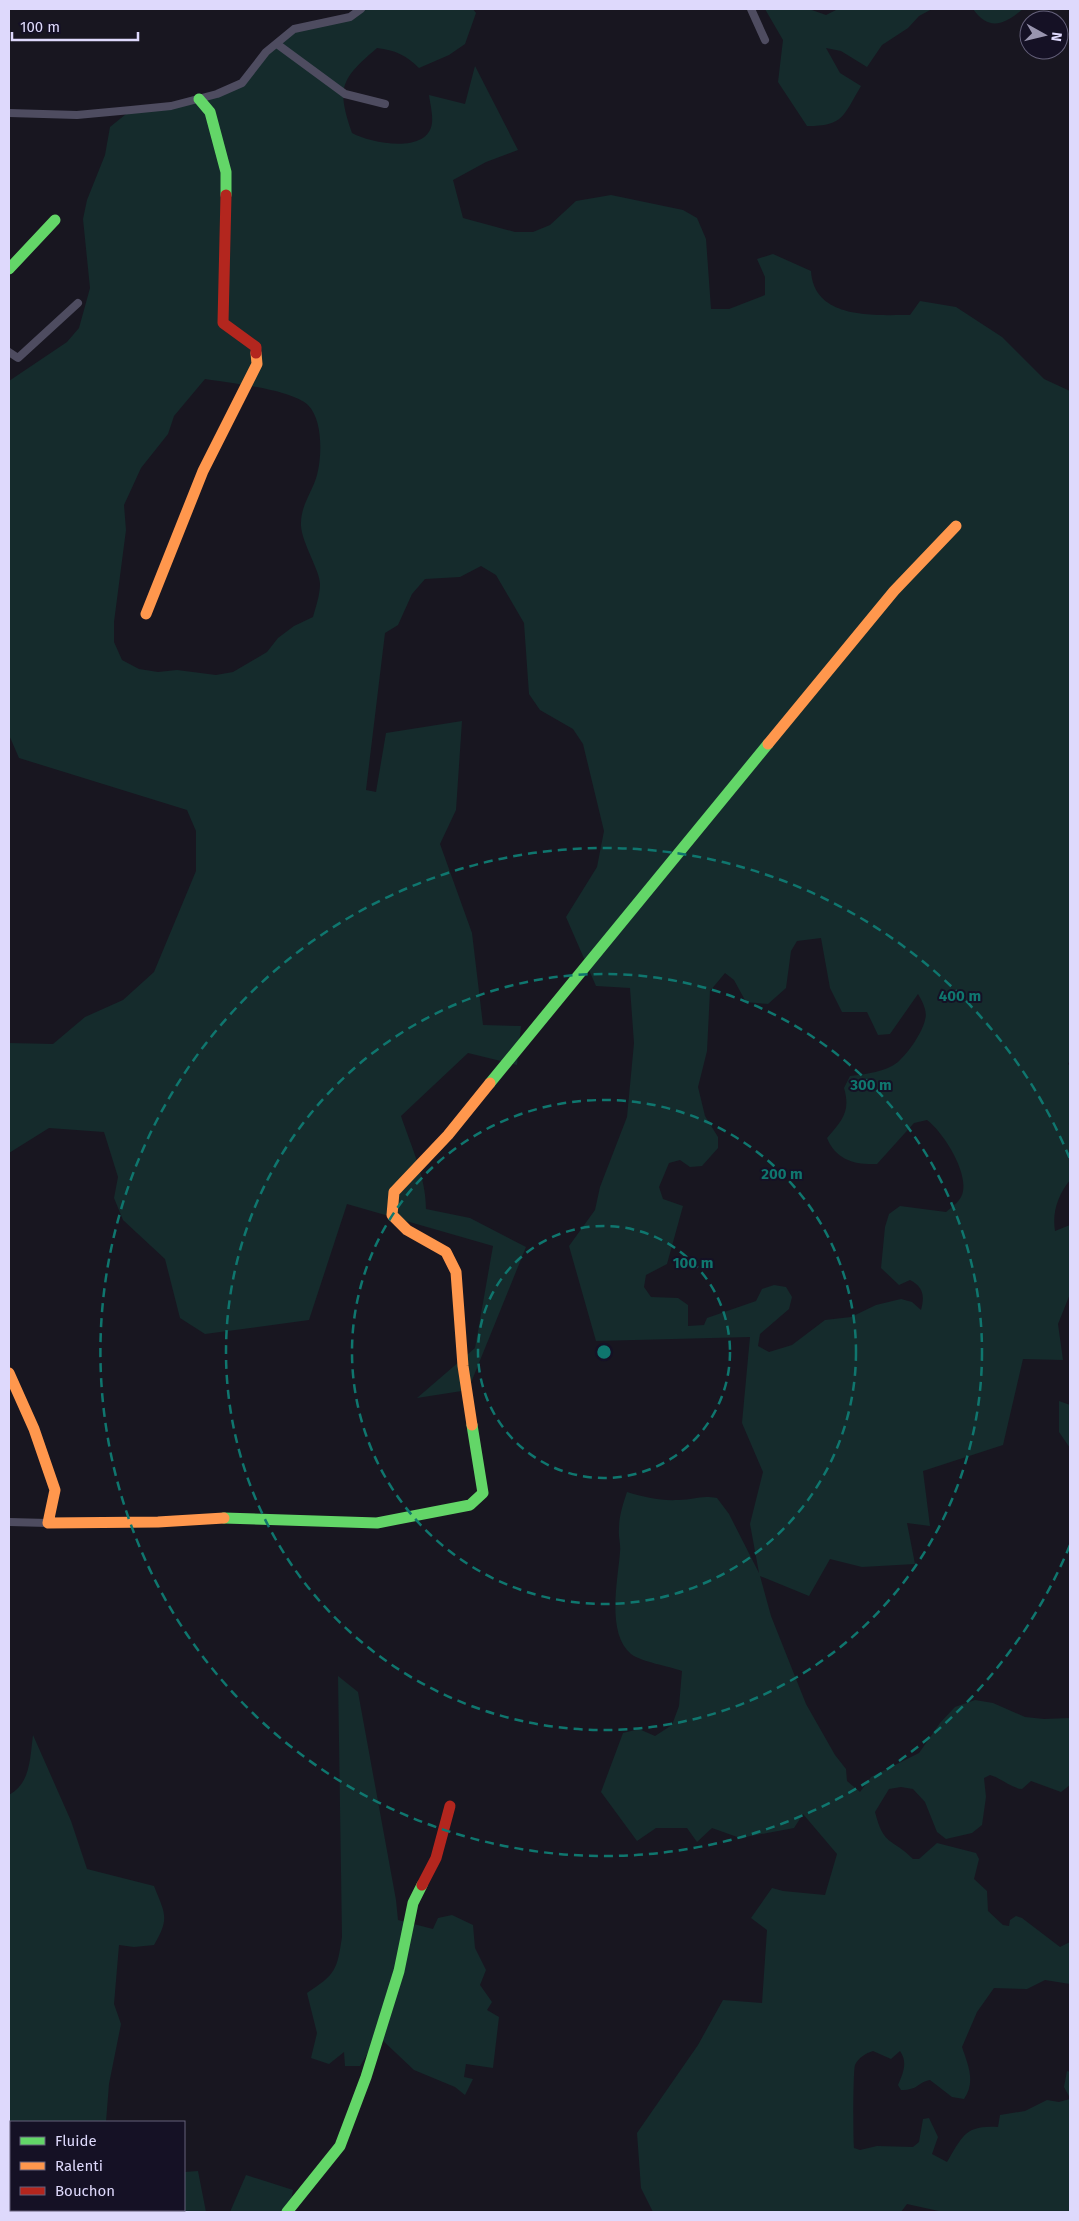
<svg xmlns="http://www.w3.org/2000/svg" width="1079" height="2221" font-family="'Fira Sans',sans-serif">
  <style>
    .green { fill: #152b2c; fill-rule: evenodd }
    .lines { fill: none; stroke-linecap: round; stroke-linejoin: round }
    .street { stroke: #4e4c60; stroke-width: 8 }
    .fast { stroke: #63d668; stroke-width: 11 }
    .slow { stroke: #ff974d; stroke-width: 11 }
    .jam { stroke: #b3261e; stroke-width: 11 }
    .ring { fill: none; stroke: #0f766e; stroke-width: 2.5; stroke-dasharray: 9 6 }
    .centre { fill: #0f766e; stroke: #151125; stroke-width: 2.5 }
    .ring-label { font-size: 15px; text-anchor: middle; font-weight: bold; fill: #0f766e; stroke: #151125; stroke-width: 4; stroke-linejoin: round; paint-order: stroke }
  </style>
  <rect width="100%" height="100%" fill="#181620"/>
  <!-- green -->
  <g class="green">
    <path d="M361 9H473L476 13 465 44 449 55 419 68C406 55 395 50 377 48 341 79 336 87 352 133 370 143 428 155 432 123 433 114 430 103 429 95L465 104 475 66 518 150 486 162 453 180 463 218 515 232H533L550 225 576 201 611 195 683 210 697 218 706 239 711 309H729L765 295V277L757 259 773 254 811 271C814 320 875 315 910 315L920 301 956 307 1002 337 1044 379 1070 391V1060L1068 1064 1070 1066V1180C1058 1195 1052 1212 1055 1231L1070 1225V1294L1058 1324 1063 1360 1023 1359 1003 1445 923 1471 930 1526 907 1523 915 1564 862 1567 830 1559 809 1596 760 1576 771 1616 806 1704 835 1755 846 1769 847 1781 860 1792 871 1777 919 1753 940 1723 955 1707 975 1700 993 1703 1025 1717 1044 1719 1070 1718V1785L1061 1792 1031 1781 1022 1789C1011 1788 1001 1778 990 1775L984 1778 986 1797 982 1825 972 1833 946 1839 937 1832 925 1802 913 1789 901 1787 889 1789 875 1812C884 1847 891 1837 913 1859H919L937 1843 976 1853 979 1859 974 1879 987 1891 988 1911 1003 1925 1009 1926 1010 1920 1016 1916 1022 1918 1060 1947 1070 1942V1984L1045 1980 1027 1989 994 1988 977 2012 962 2047C968 2065 976 2082 964 2099L952 2097 930 2080C916 2083 919 2090 901 2090L898 2085C903 2074 908 2062 900 2051L891 2059 873 2051C866 2053 858 2058 855 2065 853 2071 853 2140 854 2148L860 2150 877 2146 913 2147 919 2142 923 2119 929 2118 938 2137 932 2154 947 2162C963 2136 965 2125 998 2127L1000 2115 1025 2111 1047 2100 1059 2102 1070 2099V2212H943L907 2204 901 2212H653L641 2188 637 2133 698 2045 723 2000 762 2003 767 1930 751 1918 772 1888 783 1891 825 1895 837 1854 803 1814 794 1828 740 1838 712 1828 697 1842 687 1828H656L637 1841 601 1792 623 1733 639 1729 655 1736 672 1725 679 1706 682 1671C669 1666 641 1662 631 1654 606 1633 618 1580 620 1552 621 1544 618 1536 619 1529 619 1516 623 1504 627 1492 644 1497 660 1501 678 1500 695 1500 699 1495 717 1498L729 1514 759 1573 750 1524 763 1472 742 1423 750 1337 596 1341 569 1246 595 1210 600 1187 627 1117 634 1043 630 988 596 986 566 917 597 867 604 831 583 744 573 729 540 710 529 694 524 623 496 575 481 566 460 577 425 579 412 594 398 625 385 633 366 790 376 792 386 733 462 721 456 810 440 844 472 933 483 1025 521 1026 517 1065 468 1053 401 1116C411 1146 426 1177 426 1209L470 1218 526 1247 468 1390 417 1398 475 1348 493 1246 347 1204 309 1320 205 1334 180 1318 165 1259 123 1220 114 1198 118 1177 104 1132 49 1128 9 1153V1043L53 1044 85 1017 123 1000 154 972 196 871V831L187 810 19 758 9 735V381L67 342 79 328 90 288 83 219 87 200 105 155 110 127 131 110 172 106 242 83 266 52 294 29 350 17ZM205 379C229 383 291 389 308 405 323 420 322 456 317 475 312 493 300 506 301 526 302 543 320 571 320 584 320 595 316 606 313 617L294 626 278 638 267 652 233 672 216 675 177 670 158 672 139 669 122 660 114 642V622L126 530 124 505 141 468 168 434 174 416ZM821 938 830 988 842 1012H867L878 1035 890 1034 918 994C922 1001 928 1011 925 1020 922 1033 909 1052 898 1062 885 1072 867 1074 850 1076L844 1088C851 1112 842 1120 827 1138 836 1160 855 1165 877 1164L914 1123 927 1120C943 1132 967 1170 963 1191 962 1200 953 1206 946 1212L900 1206 889 1214 885 1227 881 1268 899 1285 910 1280C923 1287 925 1295 921 1310L912 1302 901 1299 876 1305 851 1317 825 1320 792 1345 769 1352 758 1346 760 1334 789 1309 792 1297 786 1287 774 1285 762 1289 756 1301 707 1318 704 1325 688 1326V1305L678 1298 651 1297 644 1287 646 1275 667 1264 683 1206 663 1199 659 1187 669 1163 680 1160 690 1167 702 1166 718 1148V1137L705 1116 698 1087 707 1051 710 991 725 973 734 980 746 1002 768 1004 786 988 791 951 797 941Z"/>
    <path d="M765 9H809L826 15 838 9H932L919 16 908 28 882 45 867 67 841 51 826 48 840 73 861 86C843 116 844 126 807 126L778 82 783 40Z"/>
    <path d="M973 9H1023C1005 24 989 32 973 9Z"/>
    <polygon points="1059,1401 1070,1405 1070,1448 1059,1432"/>
    <path d="M338 1676 358 1692 396 1900 398 1920 433 1929 438 1918 452 1915 473 1925 475 1948 486 1970 480 1985 492 2002 487 2010 499 2017 493 2068 466 2064 464 2077 473 2079 465 2095 455 2087 414 2070 378 2036 360 2066H345L344 2052 329 2064 311 2058 317 2033 307 1993C336 1974 337 1970 342 1937Z"/>
    <path d="M33 1735 71 1821 87 1869 154 1886C165 1914 170 1918 154 1945L134 1947 119 1945 114 2004 121 2024 109 2084 106 2122H11V2210H44V2212H9V1795C31 1783 30 1757 33 1735Z"/>
    <polygon points="1067,2071 1070,2072 1070,2098 1064,2087"/>
    <polygon points="198,2171 206,2212 107,2212 108,2210 184,2210 184,2172"/>
    <polygon points="246,2175 293,2190 289,2212 230,2212"/>
  </g>
  <g class="lines">
    <!-- street -->
    <g class="street">
      <polyline points="751,9 765,40"/>
      <polyline points="277,44 345,94 385,104"/>
      <polyline points="9,113 77,115 131,110 171,106 217,94 242,83 266,52 294,29 350,17 361,9"/>
      <polyline points="9,352 18,358 78,303"/>
      <polyline points="9,1522 48,1523"/>
    </g>
    <!-- fast -->
    <g class="fast">
      <polyline points="199,99 210,112 226,172 226,195"/>
      <polyline points="9,269 55,220"/>
      <polyline points="490,1083 768,744"/>
      <polyline points="224,1518 377,1523 470,1505 483,1493 472,1425"/>
      <polyline points="287,2212 340,2146 366,2077 399,1971 413,1903 422,1885"/>
    </g>
    <!-- slow -->
    <g class="slow">
      <polyline points="146,614 203,471 257,364 256,353"/>
      <polyline points="768,744 894,591 956,526"/>
      <polyline points="9,1373 34,1429 55,1490 48,1523 158,1522 224,1518"/>
      <polyline points="472,1425 463,1366 456,1272 446,1252 407,1230 392,1215 394,1192 448,1135 490,1083"/>
    </g>
    <!-- jam -->
    <g class="jam">
      <polyline points="226,195 223,323 256,347 256,353"/>
      <polyline points="422,1885 436,1858 450,1806"/>
    </g>
  </g>
  <!-- distance rings -->
  <g class="ring">
    <circle cx="604" cy="1352" r="126"/>
    <circle cx="604" cy="1352" r="252"/>
    <circle cx="604" cy="1352" r="378"/>
    <path d="M1070 1545A504 504 0 1 1 1070 1159"/>
  </g>
  <circle cx="604" cy="1352" r="8" class="centre"/>
  <g class="ring-label">
    <text x="960" y="1001">400 m</text>
    <text x="871" y="1090">300 m</text>
    <text x="782" y="1179">200 m</text>
    <text x="693" y="1268">100 m</text>
  </g>
  <!-- border -->
  <rect width="1079" height="2221" fill="none" stroke="#ded9fc" stroke-width="20"/>
  <!-- legend -->
  <rect x="10" y="2121" width="175" height="90" fill="#151125" stroke="#65617b"/>
  <rect x="20" y="2137" width="25" height="8" fill="#63d668" stroke="#65617b"/>
  <text x="55" y="2146" font-size="15" fill="#ded9fc">Fluide</text>
  <rect x="20" y="2162" width="25" height="8" fill="#ff974d" stroke="#65617b"/>
  <text x="55" y="2171" font-size="15" fill="#ded9fc">Ralenti</text>
  <rect x="20" y="2187" width="25" height="8" fill="#b3261e" stroke="#65617b"/>
  <text x="55" y="2196" font-size="15" fill="#ded9fc">Bouchon</text>
  <!-- north arrow -->
  <g transform="translate(1044 35) rotate(98)"><circle r="24" fill="#151125" stroke="#65617b"/>
  <path d="M0-4L9 19L0 12L-9 19Z" fill="#9995af"/>
  <text y="-8" font-size="14" font-weight="bold" text-anchor="middle" fill="#ded9fc">N</text>
  </g>
  <!-- scale -->
  <path d="M12 32v8h126v-8" fill="none" stroke="#ded9fc" stroke-width="2.5"/>
  <text x="20" y="32" font-size="15" fill="#ded9fc" stroke="#151125" stroke-width="4" paint-order="stroke">100 m</text>
</svg>
